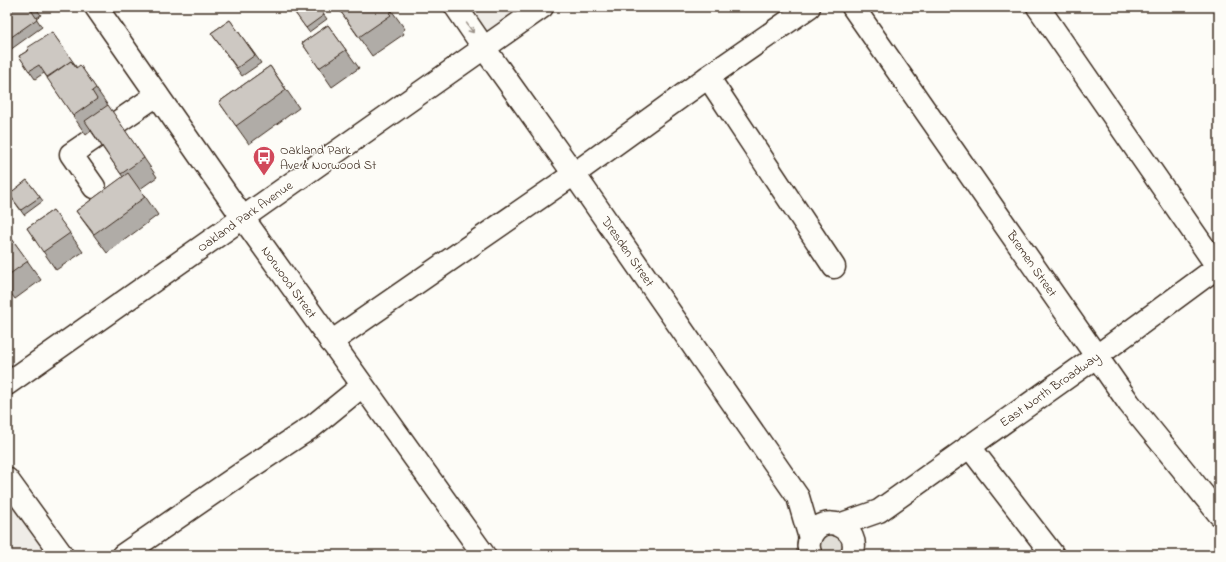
<svg xmlns="http://www.w3.org/2000/svg" width="1226" height="562" font-family="'Indie Flower',sans-serif">
  <style>
    .built { fill: #efece7 }
    .green { fill: #e1ded7; stroke: #8e847a }
    .lines { fill: none; stroke-linecap: round; stroke-linejoin: round }
    .minor-casing { stroke: #3b2a1e; stroke-width: 25 }
    .major-casing { stroke: #3b2a1e; stroke-width: 25 }
    .minor { stroke: #fdfcf7; stroke-width: 22 }
    .major { stroke: #fdfcf7; stroke-width: 22 }
    .wall { fill: #b0aca7; stroke: #3b2a1e }
    .building { fill: #cdc8c2; stroke: #3b2a1e }
    .oneway { stroke: #9c938a }
    .labels { text-anchor: middle; dominant-baseline: central; stroke-width: 3; stroke-linejoin: round; paint-order: stroke }
    .poi-label { font-size: 13px; fill: #3b2a1e; stroke: #fdfcf7; text-anchor: start }
    .street-label { font-size: 13px; fill: #3b2a1e; stroke: #fdfcf7 }
  </style>
  <rect width="100%" height="100%" fill="#fdfcf7"/>
  <filter id="ink" filterUnits="userSpaceOnUse"><feTurbulence type="fractalNoise" baseFrequency=".025" numOctaves="2"/><feDisplacementMap in="SourceGraphic" scale="8" xChannelSelector="R" yChannelSelector="G"/><feConvolveMatrix kernelMatrix="1 2 1 2 8 2 1 2 1" color-interpolation-filters="sRGB"/></filter>
  <g filter="url(#ink)">
    <!-- built -->
    <g class="built">
      <polygon points="450,7 536,7 478,49"/>
      <polygon points="7,483 61,555 7,555"/>
    </g>
    <!-- green -->
    <circle class="green" cx="831" cy="545" r="11"/>
    <g class="lines">
      <!-- minor casing -->
      <g class="minor-casing">
        <g id="minor">
          <path id="s1" d="M96 7 243 218 484 555"/>
          <path id="s2" d="M456 7 484 48 574 174 798 497 810 538"/>
          <path id="s3" d="M853 7 1129 403 1219 514"/>
          <polyline points="1038,7 1219,269"/>
          <polyline points="708,77 834,267"/>
          <polyline points="94,187 71,154 157,95"/>
          <polyline points="331,342 574,174 708,77 809,7"/>
          <polyline points="969,446 1053,555"/>
          <polyline points="7,479 62,555"/>
          <path id="s4" d="M839 525 879 511 1097 356 1219 266"/>
          <polyline points="123,555 245,471 313,426 362,386"/>
          <path d="M811 555C808 549 808 542 811 536 823 510 863 528 852 555"/>
        </g>
      </g>
      <!-- major casing -->
      <g class="major-casing">
        <g id="major">
          <path id="s5" d="M7 384 542 7"/>
        </g>
      </g>
      <!-- minor -->
      <use href="#minor" class="minor"/>
      <!-- major -->
      <use href="#major" class="major"/>
    </g>
    <!-- wall -->
    <g class="wall">
      <polygon points="7,7 35,7 41,15 36,18 42,27 10,50 7,45"/>
      <polygon points="156,7 163,7 158,10"/>
      <polygon points="318,7 327,19 309,32 293,10"/>
      <polygon points="389,7 405,29 402,31 404,34 372,56 341,12"/>
      <polygon points="230,20 261,63 242,76 211,33"/>
      <polygon points="328,25 359,68 332,87 302,43"/>
      <polygon points="52,32 77,68 80,65 157,177 140,189 158,215 107,253 76,211 123,177 91,131 86,135 44,73 35,79 19,56 29,50"/>
      <polygon points="270,66 299,108 249,144 219,102"/>
      <polygon points="7,78 12,86 7,89"/>
      <polygon points="27,180 43,201 24,215 9,194"/>
      <polygon points="53,210 83,252 56,270 27,228"/>
      <polygon points="12,239 41,280 15,299 7,288 7,243"/>
      <polygon points="7,548 12,555 7,555"/>
    </g>
    <!-- building -->
    <g class="building">
      <polygon points="7,7 35,7 31,10 37,19 7,40"/>
      <polygon points="296,7 318,7 324,15 306,28 293,10"/>
      <polygon points="348,7 389,7 392,11 389,13 391,15 359,37 341,12"/>
      <polygon points="230,20 255,55 237,68 211,33"/>
      <polygon points="328,25 346,50 319,68 302,43"/>
      <polygon points="52,32 74,63 73,63 71,61 47,77 39,65 29,71 19,56 29,50 27,48"/>
      <polygon points="71,61 76,68 80,65 96,88 92,91 97,99 73,116 47,78"/>
      <polygon points="270,66 286,90 236,126 219,102"/>
      <polygon points="7,78 9,81 7,83"/>
      <polygon points="108,105 144,158 121,174 85,121"/>
      <polygon points="128,173 145,197 94,234 76,211"/>
      <polygon points="27,180 40,197 21,210 9,194"/>
      <polygon points="53,210 70,233 43,252 27,228"/>
      <polygon points="12,239 28,261 7,276 7,243"/>
    </g>
    <!-- one-way arrows -->
    <defs><path id="oneway-shaft" d="M-6 0H5M1.5-3L5.5 0L1.5 3" fill="none" stroke-width="1.6" stroke-linecap="round" stroke-linejoin="round"/></defs>
    <use class="oneway" href="#oneway-shaft" transform="translate(470 28) rotate(55)"/>
  </g>
  <!-- icons -->
  <defs>
    <g id="bus-pin" transform="scale(1.15)"><path d="M0 17L-7.5 6A9.5 9.5 0 1 1 7.5 6Z" fill="#d1495b" stroke="#fdfcf7"/><path d="M-5-6H5V4H4V6H2V4H-2V6H-4V4H-5ZM-3.5-4V0h7V-4ZM-3.5 1.2v1.5H-2V1.2ZM2 1.2v1.5H3.5V1.2Z" fill="#fff"/></g>
  </defs>
  <g fill-rule="evenodd">
    <use href="#bus-pin" x="264" y="157"/>
  </g>
  <g class="labels">
    <!-- poi labels -->
    <g class="poi-label">
      <text x="280" y="150">Oakland Park<tspan x="280" dy="15">Ave &amp; Norwood St</tspan></text>
    </g>
    <!-- street labels -->
    <g class="street-label">
      <text stroke="none"><textPath href="#s5" startOffset="291">Oakland Park Avenue</textPath></text>
      <text stroke="none"><textPath href="#s2" startOffset="299">Dresden Street</textPath></text>
      <text stroke="none"><textPath href="#s3" startOffset="313">Bremen Street</textPath></text>
      <text stroke="none"><textPath href="#s1" startOffset="336">Norwood Street</textPath></text>
      <text stroke="none"><textPath href="#s4" startOffset="252">East North Broadway</textPath></text>
    </g>
  </g>
  <!-- margin -->
  <rect width="1226" height="562" fill="none" stroke="#fdfcf7" stroke-width="24"/>
  <rect x="12" y="12" width="1202" height="538" fill="none" stroke="#3b2a1e" stroke-width="1.5" filter="url(#ink)"/>
</svg>
